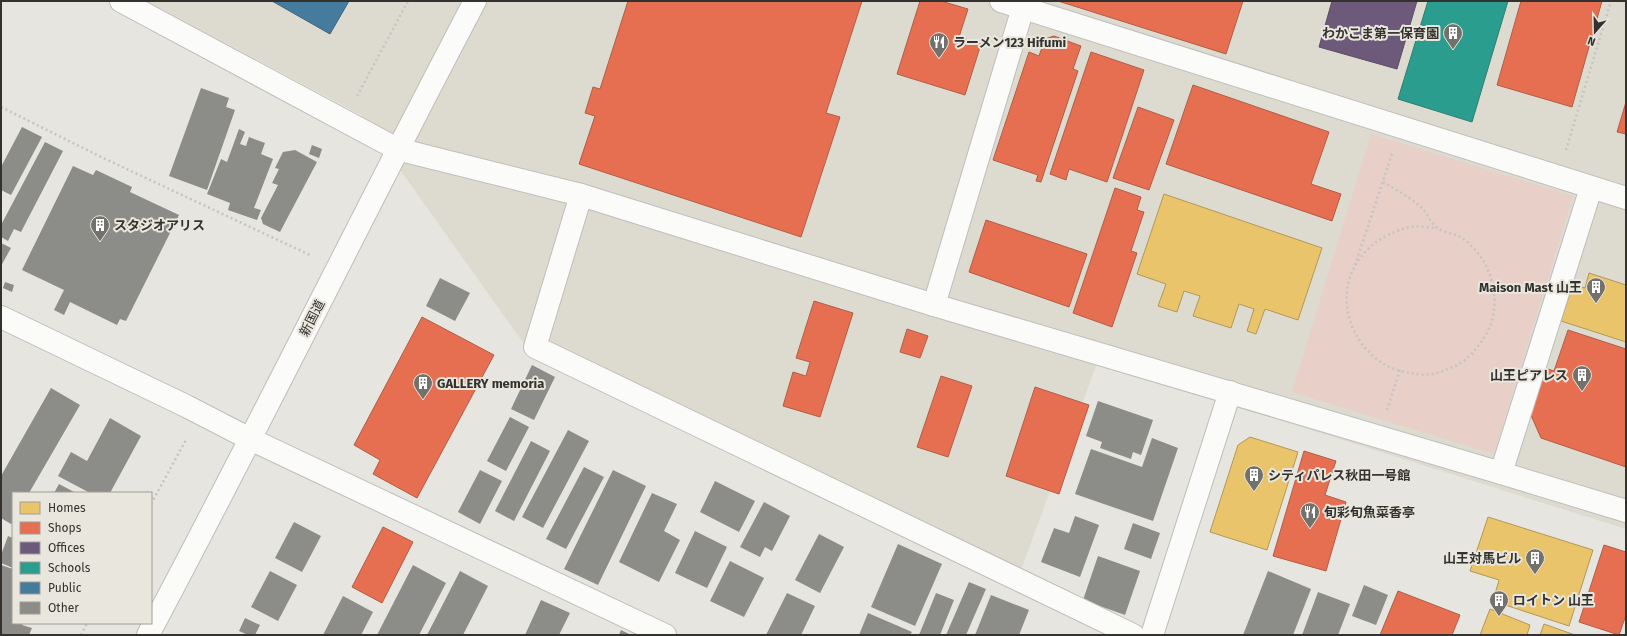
<svg xmlns="http://www.w3.org/2000/svg" width="1627" height="636" font-family="'Fira Sans','Noto Sans JP',sans-serif">
  <style>
    .built { fill: #dddacf }
    .green { fill: #e8cfc8 }
    .homes { fill: #e9c46a; stroke: #b29858 }
    .shops { fill: #e76f51; stroke: #b15d46 }
    .offices { fill: #6d597a; stroke: #5c4d63 }
    .schools { fill: #2a9d8f; stroke: #2d7d72 }
    .public { fill: #457b9d; stroke: #40657c }
    .building { fill: #8c8c88 }
    .lines { fill: none; stroke-linecap: round; stroke-linejoin: round }
    .street-casing { stroke: #c0bebb; stroke-width: 24 }
    .secondary-casing { stroke: #c0bebb; stroke-width: 24 }
    .primary-casing { stroke: #c0bebb; stroke-width: 24 }
    .path { stroke: #c5c4c2; stroke-width: 2.5; stroke-dasharray: 2 3; stroke-linecap: butt }
    .street { stroke: #fbfbfa; stroke-width: 22 }
    .secondary { stroke: #fbfbfa; stroke-width: 22 }
    .primary { stroke: #fbfbfa; stroke-width: 22 }
    .labels { text-anchor: middle; dominant-baseline: central; stroke-width: 4; stroke-linejoin: round; paint-order: stroke }
    .poi-label { font-size: 13px; font-weight: bold; fill: #33322e; stroke: #e9e6dd; text-anchor: start }
    .street-label { font-size: 13px; fill: #33322e; stroke: #e9e6dd }
  </style>
  <rect width="100%" height="100%" fill="#e6e5e0"/>
  <!-- built -->
  <polygon class="built" points="147,1 1626,1 1626,529 1097,363 1017,581 527,348 361,115"/>
  <!-- green -->
  <polygon class="green" points="1371,134 1573,196 1494,454 1292,392"/>
  <!-- homes -->
  <g class="homes">
    <polygon points="1164,194 1322,248 1298,320 1265,309 1256,334 1247,331 1254,309 1239,304 1231,328 1193,316 1200,296 1184,291 1177,312 1158,306 1166,284 1137,274"/>
    <polygon points="1589,273 1626,285 1626,342 1561,321 1573,284 1585,288"/>
    <polygon points="1250,437 1298,452 1267,550 1210,532 1238,445"/>
    <polygon points="1488,517 1593,550 1569,626 1493,601 1499,580 1470,571"/>
    <polygon points="1490,609 1530,625 1527,635 1480,635"/>
    <polygon points="1544,624 1575,635 1540,635"/>
  </g>
  <!-- shops -->
  <g class="shops">
    <polygon points="628,1 862,1 826,113 840,117 801,237 579,164 595,116 585,113 593,87 600,89"/>
    <polygon points="920,1 941,1 968,9 959,37 981,44 965,95 897,74"/>
    <polygon points="1058,1 1243,1 1226,54"/>
    <polygon points="1521,1 1602,1 1572,107 1497,85"/>
    <polygon points="1054,36 1081,46 1073,69 1078,71 1041,182 1036,181 1038,175 993,160 1029,52 1039,56 1045,39"/>
    <polygon points="1091,52 1144,70 1107,182 1069,169 1066,180 1050,174"/>
    <polygon points="1193,85 1329,132 1311,184 1341,194 1332,221 1166,164"/>
    <polygon points="1626,102 1626,134 1617,132"/>
    <polygon points="1138,107 1174,120 1149,190 1113,178"/>
    <polygon points="1115,188 1141,197 1137,210 1144,212 1131,251 1137,253 1112,327 1073,313"/>
    <polygon points="986,220 1087,254 1069,307 969,272"/>
    <polygon points="814,301 853,313 820,417 783,406 793,372 806,376 810,362 796,358"/>
    <polygon points="422,317 494,355 417,498 373,474 380,460 354,445"/>
    <polygon points="907,329 928,336 920,358 900,352"/>
    <polygon points="1568,330 1626,349 1626,467 1541,438 1530,413 1545,368 1554,371"/>
    <polygon points="941,376 972,386 948,457 917,447"/>
    <polygon points="1035,387 1089,405 1059,494 1006,476"/>
    <polygon points="1304,451 1336,461 1325,495 1346,502 1326,571 1273,556"/>
    <polygon points="383,527 413,542 382,603 352,587"/>
    <polygon points="1604,545 1626,552 1626,615 1619,635 1579,622"/>
    <polygon points="1398,591 1460,615 1452,635 1380,635"/>
  </g>
  <!-- offices -->
  <polygon class="offices" points="1332,1 1417,1 1397,69 1319,47"/>
  <!-- schools -->
  <polygon class="schools" points="1428,1 1508,1 1472,122 1398,99"/>
  <!-- public -->
  <polygon class="public" points="272,1 349,1 330,34"/>
  <!-- building -->
  <g class="building">
    <polygon points="201,88 229,98 226,107 235,110 207,190 169,176"/>
    <polygon points="22,127 42,137 11,195 1,190 1,167"/>
    <polygon points="239,129 245,132 240,144 246,146 249,137 265,143 261,154 273,159 254,208 261,210 257,220 228,210 230,203 207,194 221,159 227,162"/>
    <polygon points="45,142 63,151 21,232 14,229 8,241 1,237 1,225"/>
    <polygon points="312,145 322,149 319,158 309,154"/>
    <polygon points="295,150 317,162 280,232 263,224 261,218 278,185 272,183 279,169 275,168 283,152"/>
    <polygon points="73,166 93,175 96,170 132,187 130,192 179,215 126,321 120,319 117,325 70,302 64,315 54,310 64,290 22,270"/>
    <polygon points="1,243 11,248 1,266"/>
    <polygon points="440,278 470,293 455,321 426,306"/>
    <polygon points="5,282 14,285 12,292 3,288"/>
    <polygon points="532,365 555,377 534,420 511,409"/>
    <polygon points="51,388 80,405 29,493 13,493 13,522 11,524 1,518 1,476"/>
    <polygon points="1098,401 1153,420 1141,455 1133,452 1131,459 1100,448 1102,442 1086,436"/>
    <polygon points="510,417 529,427 506,471 487,461"/>
    <polygon points="110,418 141,436 110,493 90,493 58,476 71,452 87,461"/>
    <polygon points="568,430 589,441 543,528 522,517"/>
    <polygon points="1152,438 1178,448 1153,521 1075,494 1091,449 1142,467"/>
    <polygon points="531,441 550,451 514,521 495,511"/>
    <polygon points="584,467 604,477 566,549 546,539"/>
    <polygon points="480,470 502,481 480,524 458,512"/>
    <polygon points="613,470 646,486 598,585 564,569"/>
    <polygon points="715,481 755,501 739,532 700,512"/>
    <polygon points="59,484 76,493 54,493"/>
    <polygon points="652,493 677,504 664,531 680,540 659,582 619,562"/>
    <polygon points="764,502 790,516 772,551 765,547 760,557 740,547"/>
    <polygon points="1075,516 1099,525 1080,577 1041,562 1054,528 1069,533"/>
    <polygon points="294,522 321,536 302,572 275,558"/>
    <polygon points="1133,523 1160,533 1151,559 1124,549"/>
    <polygon points="695,531 727,547 707,588 675,573"/>
    <polygon points="819,534 844,547 820,593 795,580"/>
    <polygon points="8,536 13,538 13,568 1,563 1,555"/>
    <polygon points="898,544 942,564 915,626 871,607"/>
    <polygon points="1098,556 1140,571 1125,615 1083,600"/>
    <polygon points="730,561 764,578 744,617 710,601"/>
    <polygon points="1,565 13,569 13,623 23,623 22,625 32,628 29,635 1,635"/>
    <polygon points="413,565 446,583 419,635 377,635"/>
    <polygon points="270,571 297,585 278,621 251,607"/>
    <polygon points="460,571 488,586 463,635 427,635"/>
    <polygon points="1268,571 1311,589 1293,635 1243,635"/>
    <polygon points="969,582 986,589 966,635 946,635"/>
    <polygon points="1364,585 1388,595 1376,625 1352,616"/>
    <polygon points="1318,592 1350,604 1338,635 1302,635"/>
    <polygon points="787,593 815,606 801,635 766,635"/>
    <polygon points="936,593 954,600 940,635 919,635"/>
    <polygon points="991,595 1029,610 1019,635 975,635"/>
    <polygon points="343,596 373,612 361,635 323,635"/>
    <polygon points="541,600 570,613 559,635 525,635"/>
    <polygon points="868,613 912,632 910,635 859,635"/>
    <polygon points="245,618 260,625 255,635 248,635 239,631"/>
    <polygon points="621,630 631,635 619,635"/>
  </g>
  <g class="lines">
    <!-- street casing -->
    <g class="street-casing">
      <g id="street">
        <polyline points="1001,1 1626,198"/>
        <polyline points="581,195 535,347 1133,635"/>
        <polyline points="934,305 1025,1"/>
        <polyline points="1,317 186,406 250,439 665,635"/>
        <polyline points="1501,473 1591,188"/>
        <polyline points="1152,635 1230,392"/>
      </g>
    </g>
    <!-- secondary casing -->
    <g class="secondary-casing">
      <polyline id="secondary" points="121,1 397,149 581,195 934,305 1501,473 1626,511"/>
    </g>
    <!-- primary casing -->
    <g class="primary-casing">
      <path id="primary" d="M148 635C260 425 364 212 475 1"/>
    </g>
    <!-- path -->
    <g class="path">
      <polyline points="357,96 408,1"/>
      <polyline points="1,107 99,156 312,256"/>
      <polyline points="1566,150 1611,1"/>
      <path d="M1383 182C1397 190 1411 198 1423 209 1428 215 1431 224 1438 228 1444 233 1453 233 1460 237 1492 256 1505 305 1485 336 1477 349 1466 363 1450 368 1445 370 1439 373 1433 374 1421 376 1409 373 1397 370 1357 357 1333 305 1355 266 1367 245 1386 233 1410 227 1418 225 1428 228 1437 228"/>
      <polyline points="1355,265 1392,154"/>
      <polyline points="1387,410 1400,370"/>
      <polyline points="151,504 187,438"/>
      <polyline points="81,635 87,623"/>
    </g>
    <!-- street -->
    <use href="#street" class="street"/>
    <!-- secondary -->
    <use href="#secondary" class="secondary"/>
    <!-- primary -->
    <use href="#primary" class="primary"/>
  </g>
  <!-- icons -->
  <defs>
    <g id="building-pin" transform="scale(1)"><path d="M0 17L-7.5 6A9.5 9.5 0 1 1 7.5 6Z" fill="#72716c" stroke="#e9e6dd"/><path d="M-4-6H4V6H1V3H-1V6H-4ZM-2.5-4.3h1.7v1.8h-1.7ZM.8-4.3h1.7v1.8H.8ZM-2.5-1h1.7V.8h-1.7ZM.8-1h1.7V.8H.8Z" fill="#fff"/></g>
    <g id="restaurant-pin" transform="scale(1)"><path d="M0 17L-7.5 6A9.5 9.5 0 1 1 7.5 6Z" fill="#72716c" stroke="#e9e6dd"/><path d="M-5-6h1v4h1v-4h1v4h1v-4h1v5L-1.5 .5V6h-2V.5L-5-1ZM5-6V6H3V1.5H1.5Q1.5-4 5-6Z" fill="#fff"/></g>
  </defs>
  <g fill-rule="evenodd">
    <use href="#building-pin" x="1453" y="33"/>
    <use href="#restaurant-pin" x="939" y="42"/>
    <use href="#building-pin" x="100" y="225"/>
    <use href="#building-pin" x="1596" y="287"/>
    <use href="#building-pin" x="1582" y="375"/>
    <use href="#building-pin" x="423" y="383"/>
    <use href="#building-pin" x="1254" y="475"/>
    <use href="#restaurant-pin" x="1310" y="512"/>
    <use href="#building-pin" x="1535" y="558"/>
    <use href="#building-pin" x="1499" y="600"/>
  </g>
  <g class="labels">
    <!-- poi labels -->
    <g class="poi-label">
      <text x="1439" y="33" text-anchor="end">わかこま第一保育園</text>
      <text x="953" y="42">ラーメン123 Hifumi</text>
      <text x="114" y="225">スタジオアリス</text>
      <text x="1582" y="287" text-anchor="end">Maison Mast 山王</text>
      <text x="1568" y="375" text-anchor="end">山王ピアレス</text>
      <text x="437" y="383">GALLERY memoria</text>
      <text x="1268" y="475">シティパレス秋田一号館</text>
      <text x="1324" y="512">旬彩旬魚菜香亭</text>
      <text x="1521" y="558" text-anchor="end">山王対馬ビル</text>
      <text x="1513" y="600">ロイトン 山王</text>
    </g>
    <!-- street labels -->
    <g class="street-label">
      <text transform="translate(312 318) rotate(-63)">新国道</text>
    </g>
  </g>
  <!-- border -->
  <rect width="1627" height="636" fill="none" stroke="#33322e" stroke-width="4"/>
  <!-- legend -->
  <rect x="12" y="492" width="140" height="132" fill="#e9e6dd" stroke="#a09e97"/>
  <rect x="20" y="502" width="20" height="12" fill="#e9c46a" stroke="#a09e97"/>
  <text x="48" y="512" font-size="12" fill="#33322e">Homes</text>
  <rect x="20" y="522" width="20" height="12" fill="#e76f51" stroke="#a09e97"/>
  <text x="48" y="532" font-size="12" fill="#33322e">Shops</text>
  <rect x="20" y="542" width="20" height="12" fill="#6d597a" stroke="#a09e97"/>
  <text x="48" y="552" font-size="12" fill="#33322e">Offices</text>
  <rect x="20" y="562" width="20" height="12" fill="#2a9d8f" stroke="#a09e97"/>
  <text x="48" y="572" font-size="12" fill="#33322e">Schools</text>
  <rect x="20" y="582" width="20" height="12" fill="#457b9d" stroke="#a09e97"/>
  <text x="48" y="592" font-size="12" fill="#33322e">Public</text>
  <rect x="20" y="602" width="20" height="12" fill="#8c8c88" stroke="#a09e97"/>
  <text x="48" y="612" font-size="12" fill="#33322e">Other</text>
  <!-- north arrow -->
  <g transform="translate(1595 32) rotate(200)" stroke="#e9e6dd" stroke-width="3" paint-order="stroke">
  <path d="M0-3L7 15L0 10L-7 15Z" fill="#33322e"/>
  <text y="-6" font-size="11" font-weight="bold" text-anchor="middle" fill="#33322e">N</text>
  </g>
</svg>
